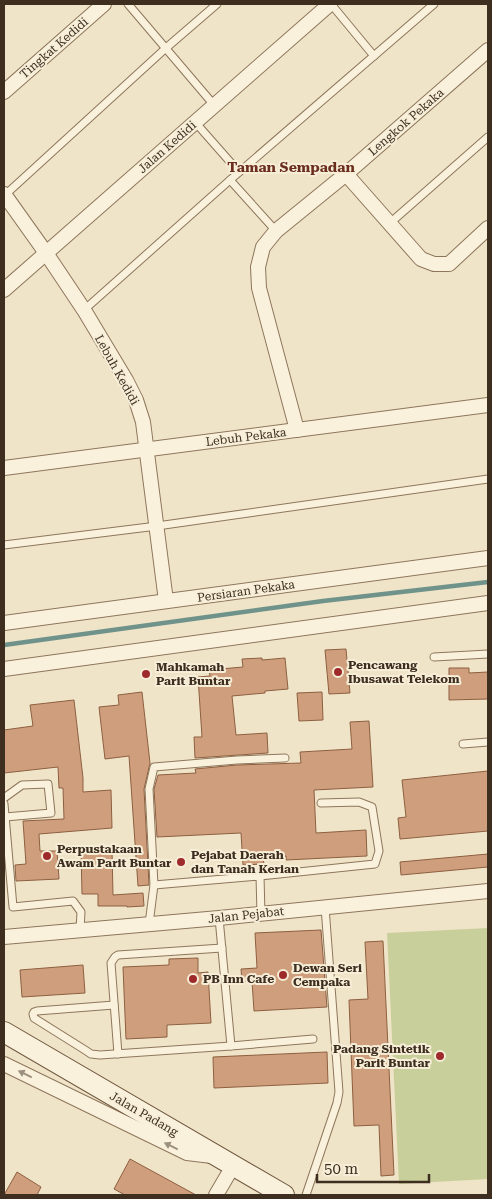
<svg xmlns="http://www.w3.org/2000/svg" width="492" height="1199" font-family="'Roboto Serif',serif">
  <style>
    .green { fill: #c9cf9b }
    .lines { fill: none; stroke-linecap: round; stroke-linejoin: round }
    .stream { stroke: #6f938a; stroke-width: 4.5 }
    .building { fill: #cf9f7d; stroke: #8d5f41 }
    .lane-casing { stroke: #8d765c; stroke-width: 9 }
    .street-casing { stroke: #8d765c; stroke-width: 16 }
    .secondary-casing { stroke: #6f573f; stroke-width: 22 }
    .lane { stroke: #faf1dc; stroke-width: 7 }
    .street { stroke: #faf1dc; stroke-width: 14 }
    .secondary { stroke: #faf1dc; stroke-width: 20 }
    .oneway { fill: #9c907e }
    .poi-dot { fill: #9e2a2b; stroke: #f7eed8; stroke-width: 2 }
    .labels { text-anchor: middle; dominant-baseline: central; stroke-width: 4; stroke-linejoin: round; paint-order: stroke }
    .street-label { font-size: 12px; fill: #3d2e20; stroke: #f7eed8 }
    .poi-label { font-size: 12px; font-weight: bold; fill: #3d2e20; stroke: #f7eed8; text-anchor: start }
    .neighbourhood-label { font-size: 14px; font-weight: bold; fill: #6b2e1e; stroke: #f7eed8 }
  </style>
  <rect width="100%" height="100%" fill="#f0e4c8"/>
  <!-- green -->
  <polygon class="green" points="488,928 488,1179 399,1184 387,933"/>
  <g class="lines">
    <!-- stream -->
    <polyline class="stream" points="4,645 323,601 488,582"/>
  </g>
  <!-- building -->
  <g class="building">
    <polygon points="346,649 350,693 329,694 325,650"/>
    <polygon points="262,658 262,660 285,658 288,689 265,691 265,693 232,696 236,735 267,733 268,753 195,758 194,737 202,737 198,677 210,676 209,670 243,667 242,659"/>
    <polygon points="449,668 469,668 469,673 488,672 488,699 449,700"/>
    <polygon points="142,692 150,763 144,789 149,885 138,886 129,756 105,759 99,707 119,705 118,695"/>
    <polygon points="322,692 323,720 299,721 297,693"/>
    <polygon points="74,700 83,778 83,792 111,790 112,828 39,834 40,851 57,851 59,879 16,881 15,865 26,864 23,821 64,819 63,788 59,788 58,767 4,773 4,730 33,726 30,705"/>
    <polygon points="369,721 373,787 314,790 316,833 366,830 367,856 286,860 286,856 263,858 264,864 243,865 241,833 157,837 154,789 158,775 196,773 195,769 237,765 301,763 300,752 352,749 350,722"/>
    <polygon points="488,771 488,831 400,839 398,818 406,817 402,780"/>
    <polygon points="112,850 113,895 143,893 144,906 127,907 127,906 98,906 98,894 82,894 81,851"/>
    <polygon points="488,854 488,867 401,875 400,862"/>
    <polygon points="321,930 327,1007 254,1011 252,981 242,982 241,969 257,968 255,933"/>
    <polygon points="383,941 394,1175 381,1176 379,1125 354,1126 349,1000 368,999 365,942"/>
    <polygon points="198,958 198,973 208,972 211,1023 167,1025 167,1037 126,1039 123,967 169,965 169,959"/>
    <polygon points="83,965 85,993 22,997 20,970"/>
    <polygon points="327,1052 328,1083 214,1088 213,1057"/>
    <polygon points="130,1159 196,1195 125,1195 114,1189"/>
    <polygon points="17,1172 41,1187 37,1195 4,1195"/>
  </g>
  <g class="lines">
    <!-- lane casing -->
    <g class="lane-casing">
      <g id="lane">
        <polyline points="128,4 214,105"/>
        <polyline points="331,4 374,56"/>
        <polyline points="195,122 239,172"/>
        <polyline points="230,180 276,231"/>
        <polyline points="5,195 166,48 217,4"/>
        <polyline points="390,223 488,137"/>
        <polyline points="84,310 230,180 434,4"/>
        <polyline points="4,545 157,526 488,479"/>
        <polyline points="434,657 488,654"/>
        <polyline points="463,744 488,742"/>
        <polyline points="4,798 22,785 48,784 51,813 5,817"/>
        <polyline points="4,804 13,907 73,901 81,912 80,930"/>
        <polyline points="260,876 375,864 379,851 372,807 359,802 321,803"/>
        <polyline points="154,885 260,876 261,914"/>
        <polyline points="219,918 231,1046"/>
        <polyline points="149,924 154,885 149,789 154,767 237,760 285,758"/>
        <polyline points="114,1005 37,1011 34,1012 33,1014 34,1018 85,1050 91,1054 100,1055 231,1046 313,1039"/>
        <polyline points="118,1054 111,963 115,957 118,955 222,948"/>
        <polyline points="306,1195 337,1103 339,1092 325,907"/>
      </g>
    </g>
    <!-- street casing -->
    <g class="street-casing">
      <g id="street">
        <polyline points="4,92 104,4"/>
        <polyline points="346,174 421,259 434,264 449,264 488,228"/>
        <polyline points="4,194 46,253 84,310 126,380 136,400 143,422 166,601"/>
        <polyline points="4,290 330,4"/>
        <polyline points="297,430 259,288 258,267 263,247 276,231 346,174 488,50"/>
        <polyline points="4,468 488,405"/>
        <polyline points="4,623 488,558"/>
        <polyline points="4,669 488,603"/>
        <polyline points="4,937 219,918 488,891"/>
        <polyline points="4,1064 187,1153 212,1156"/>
        <polyline points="216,1195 233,1166"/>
      </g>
    </g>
    <!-- secondary casing -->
    <g class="secondary-casing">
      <polyline id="secondary" points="4,1032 284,1195"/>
    </g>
    <!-- lane -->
    <use href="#lane" class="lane"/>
    <!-- street -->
    <use href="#street" class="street"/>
    <!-- secondary -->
    <use href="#secondary" class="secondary"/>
  </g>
  <!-- one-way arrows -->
  <defs><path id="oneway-solid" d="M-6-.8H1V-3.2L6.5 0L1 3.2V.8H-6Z" transform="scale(1.25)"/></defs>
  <g class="oneway">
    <use href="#oneway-solid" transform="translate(25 1074) rotate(-154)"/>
    <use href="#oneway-solid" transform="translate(171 1146) rotate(-154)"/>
  </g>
  <!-- markers -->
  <g class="poi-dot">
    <circle cx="338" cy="672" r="5"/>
    <circle cx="146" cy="674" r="5"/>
    <circle cx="47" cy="856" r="5"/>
    <circle cx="181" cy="862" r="5"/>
    <circle cx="283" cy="975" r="5"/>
    <circle cx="193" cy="979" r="5"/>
    <circle cx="440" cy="1056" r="5"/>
  </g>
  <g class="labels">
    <!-- street labels -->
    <g class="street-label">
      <text transform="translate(54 48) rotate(-41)">Tingkat Kedidi</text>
      <text transform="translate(406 122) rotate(-41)">Lengkok Pekaka</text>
      <text transform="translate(167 147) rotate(-41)">Jalan Kedidi</text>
      <text transform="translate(117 370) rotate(61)">Lebuh Kedidi</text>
      <text transform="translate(246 437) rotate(-7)">Lebuh Pekaka</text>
      <text transform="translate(246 591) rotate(-8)">Persiaran Pekaka</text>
      <text transform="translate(246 915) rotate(-6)">Jalan Pejabat</text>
      <text transform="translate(144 1114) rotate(30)">Jalan Padang</text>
    </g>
    <!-- poi labels -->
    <g class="poi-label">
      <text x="348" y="665">Pencawang<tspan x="348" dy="14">Ibusawat Telekom</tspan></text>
      <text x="156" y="667">Mahkamah<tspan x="156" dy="14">Parit Buntar</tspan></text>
      <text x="57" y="849">Perpustakaan<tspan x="57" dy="14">Awam Parit Buntar</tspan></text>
      <text x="191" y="855">Pejabat Daerah<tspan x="191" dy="14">dan Tanah Kerian</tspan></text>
      <text x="293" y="968">Dewan Seri<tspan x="293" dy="14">Cempaka</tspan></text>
      <text x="203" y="979">PB Inn Cafe</text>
      <text x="430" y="1049" text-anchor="end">Padang Sintetik<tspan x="430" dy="14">Parit Buntar</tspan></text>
    </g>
    <!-- neighbourhood labels -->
    <g class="neighbourhood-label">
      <text x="291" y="167">Taman Sempadan</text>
    </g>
  </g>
  <!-- border -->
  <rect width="492" height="1199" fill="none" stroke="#3d2e20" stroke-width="10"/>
  <!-- scale -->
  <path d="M317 1174v8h112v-8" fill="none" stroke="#3d2e20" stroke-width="2.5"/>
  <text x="324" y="1174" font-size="15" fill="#3d2e20" stroke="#f7eed8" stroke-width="4" paint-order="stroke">50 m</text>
</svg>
